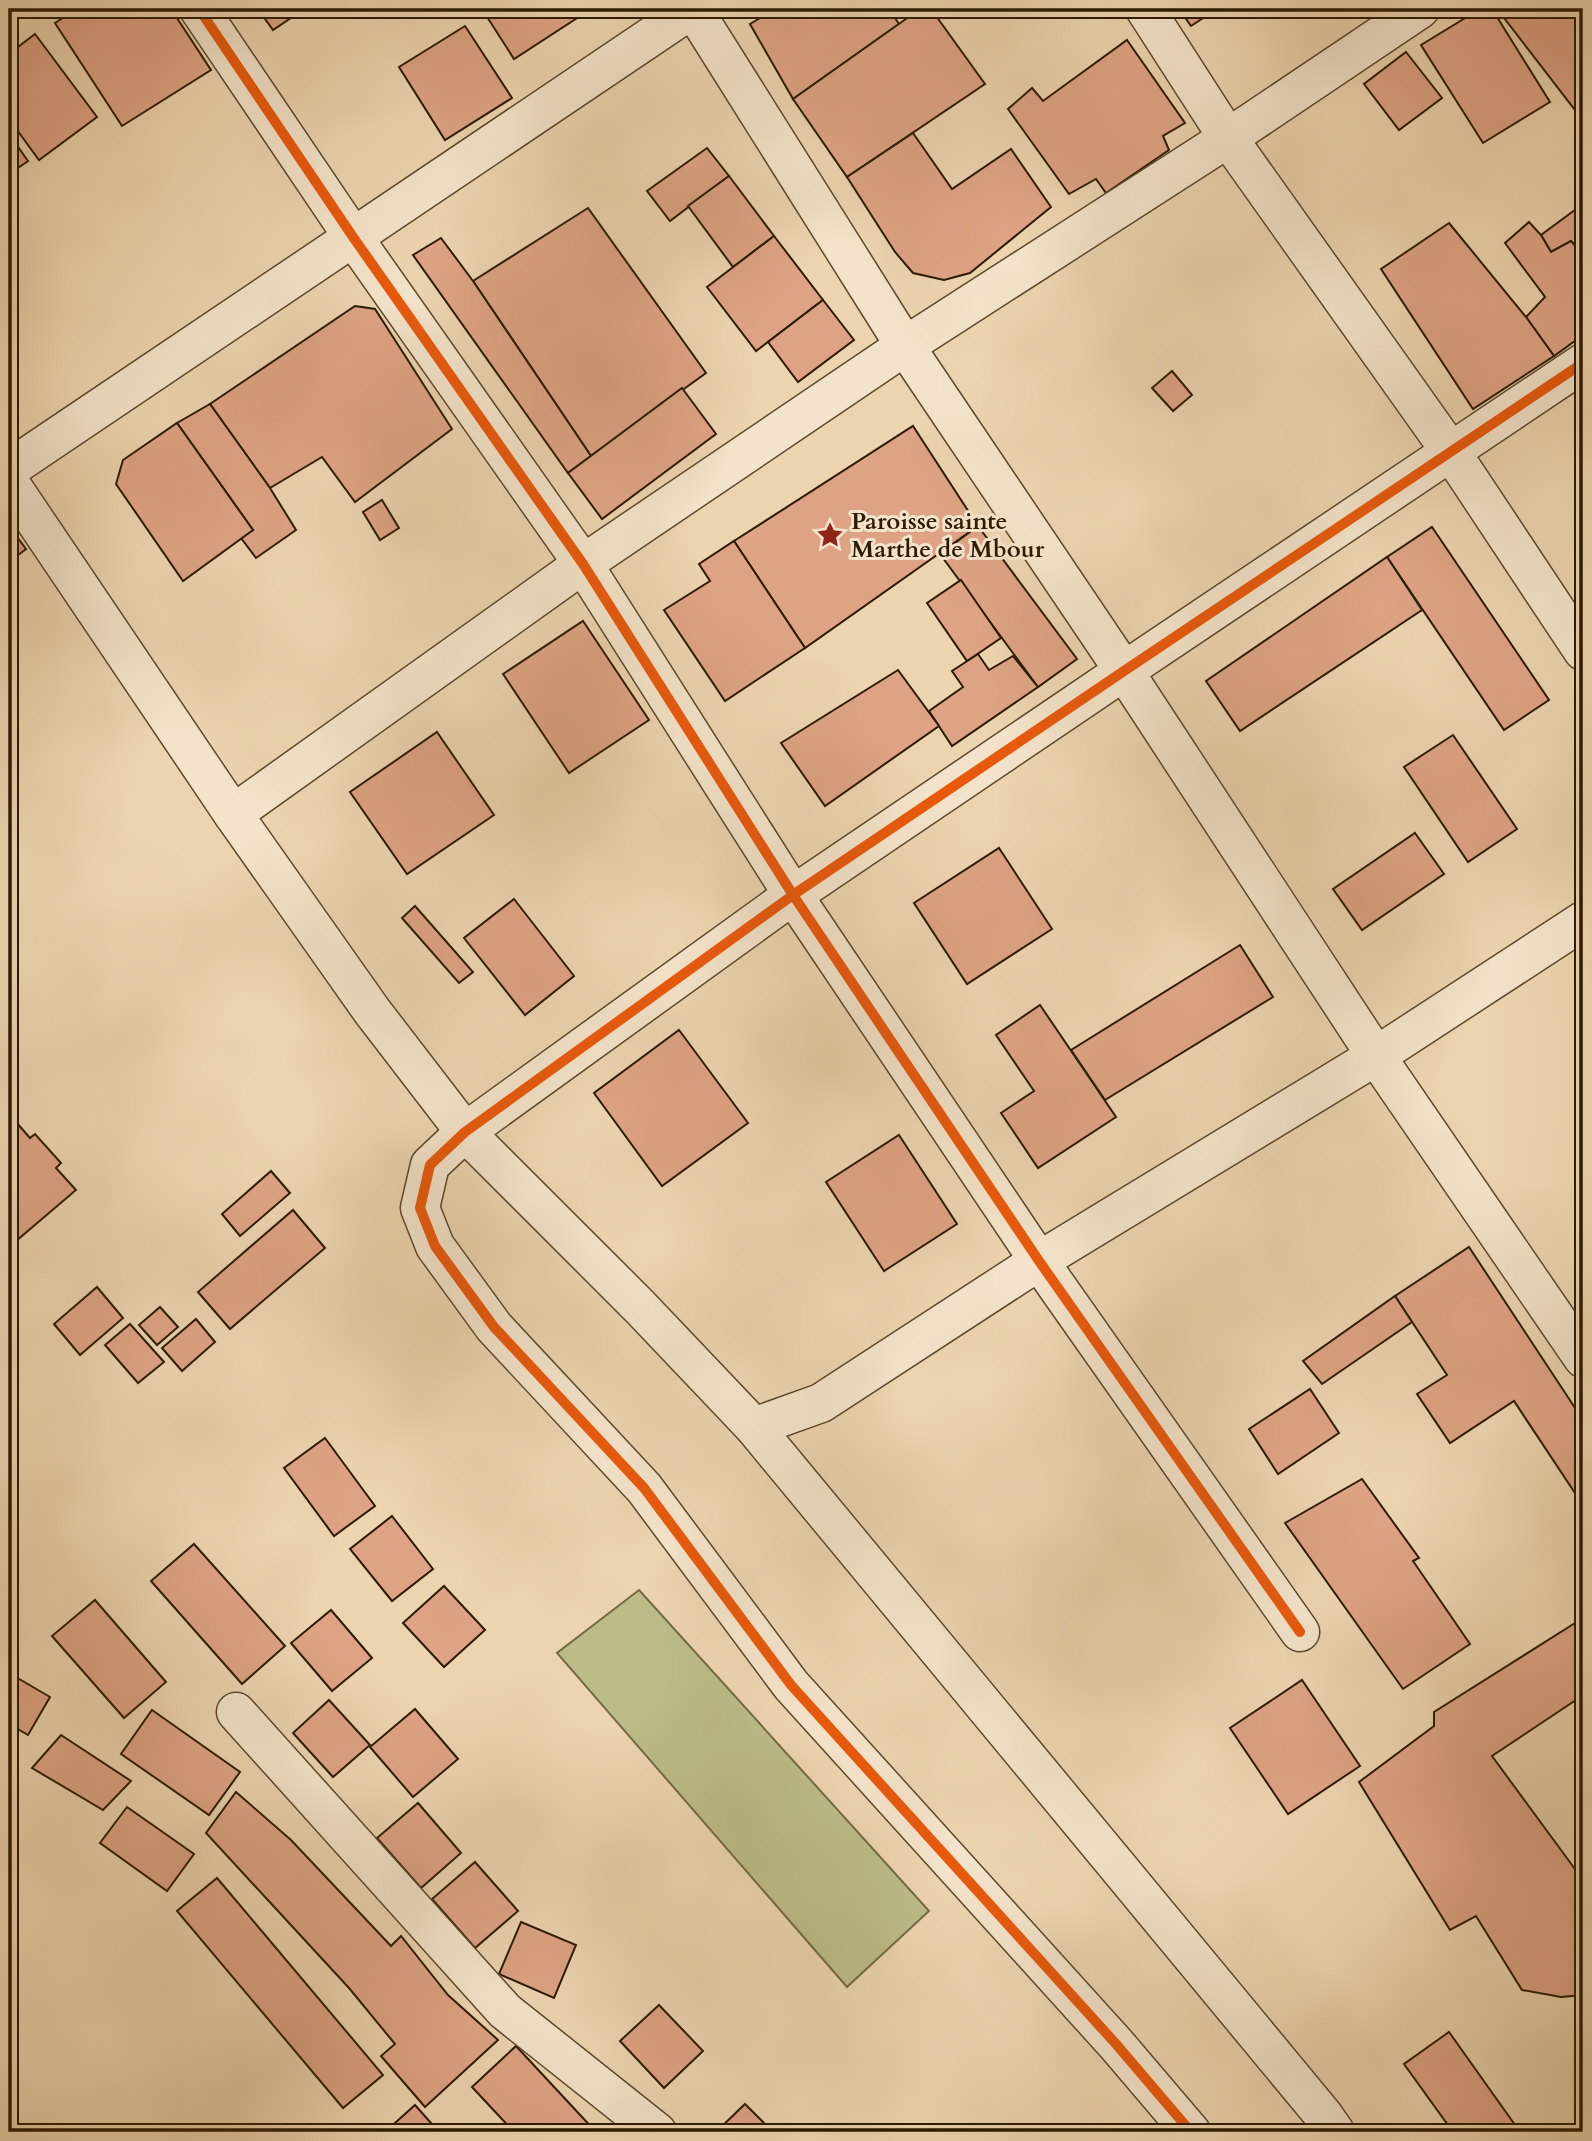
<svg xmlns="http://www.w3.org/2000/svg" width="1592" height="2141" viewBox="0 0 1592 2141" font-family="Cardo,serif">
<style>
.green{fill:#bbbc88;stroke:#746b45;stroke-width:2}
.building{fill:#dda384;stroke:#2c1a02;stroke-width:2}
.lines{fill:none;stroke-linecap:round;stroke-linejoin:round}
.minor-casing{stroke:#5c482d;stroke-width:41}
.minor{stroke:#f3e3ca;stroke-width:38}
.cycleway-casing{stroke:#f3e3ca;stroke-width:15}
.cycleway{stroke:#e8590c;stroke-width:10}
.labels{text-anchor:middle;stroke-width:6;stroke-linejoin:round;paint-order:stroke}
.poi-label{font-size:24px;font-weight:bold;fill:#2c1a02;stroke:#f3e3ca;text-anchor:start}
</style>
<rect width="100%" height="100%" fill="#ecd4ae"/>
<filter id="stains"><feTurbulence type="fractalNoise" baseFrequency=".00286" numOctaves="4"/><feColorMatrix values="0 0 0 0 .2 0 0 0 0 .09 0 0 0 0 .02 0 0 0 .5 -.17"/></filter>
<radialGradient id="worn" r=".72"><stop offset=".6" stop-color="#630" stop-opacity="0"/><stop offset="1" stop-color="#630" stop-opacity=".3"/></radialGradient>
<path class="green" d="M639,1590l290,321 -82,76 -290,-334z"/>
<g class="building">
<path d="M77,9h94l40,61 -89,56 -67,-103z"/>
<path d="M258,9h46l-31,21z"/>
<path d="M482,9h109l-77,50z"/>
<path d="M775,9h114l10,15 -106,75 -43,-75z"/>
<path d="M920,9h11l54,75 -138,93 -54,-78z"/>
<path d="M1179,9h38l-26,17z"/>
<path d="M1480,9h12l58,93 -67,41 -62,-98z"/>
<path d="M1509,9h74v95l-8,6 -74,-96z"/>
<path d="M465,26l47,72 -67,42 -46,-73z"/>
<path d="M35,34l62,83 -58,43 -30,-41v-65z"/>
<path d="M1127,40l58,83 -22,13 6,14 -63,43 -10,-14 -27,15 -61,-85 24,-21 11,13z"/>
<path d="M1406,52l36,46 -43,32 -35,-46z"/>
<path d="M913,133l39,56 59,-40 40,58 -81,66 -26,7 -31,-7 -18,-21 -48,-75z"/>
<path d="M9,134l19,27 -19,13z"/>
<path d="M707,148l22,28 -59,45 -23,-30z"/>
<path d="M729,176l45,60 -41,31 -45,-61z"/>
<path d="M1583,204v51l-12,-14 -20,11 -10,-17z"/>
<path d="M588,208l118,165 -115,83 -118,-175z"/>
<path d="M1529,222l12,13 10,17 20,-11 12,14v80l-29,21 -28,-39 19,-20 -40,-54z"/>
<path d="M1449,223l77,94 28,39 -81,53 -92,-140z"/>
<path d="M774,236l49,64 -67,51 -49,-64z"/>
<path d="M441,238l32,43 118,175 -23,17 -155,-218z"/>
<path d="M823,300l31,40 -56,42 -30,-40z"/>
<path d="M355,306l20,3 77,120 -97,73 -33,-45 -52,31 -60,-84z"/>
<path d="M1172,371l20,24 -19,16 -21,-23z"/>
<path d="M682,388l34,46 -114,85 -34,-46z"/>
<path d="M210,404l60,84 26,42 -40,28 -15,-20 12,-8 -76,-107z"/>
<path d="M177,423l76,107 -70,51 -67,-97 7,-24z"/>
<path d="M913,426l65,100 -173,122 -71,-107z"/>
<path d="M382,500l17,28 -19,12 -17,-28z"/>
<path d="M9,526l17,23 -17,13z"/>
<path d="M978,526l99,133 -39,28 -98,-133z"/>
<path d="M1432,527l117,173 -45,30 -117,-173z"/>
<path d="M734,541l71,107 -80,53 -61,-91 46,-29 -11,-17z"/>
<path d="M1387,557l35,53 -182,121 -34,-50z"/>
<path d="M961,580l40,58 -34,23 -40,-58z"/>
<path d="M583,621l66,99 -80,53 -66,-99z"/>
<path d="M978,654l11,16 24,-14 25,31 -86,59 -23,-35 34,-24 -11,-16z"/>
<path d="M898,670l41,56 -114,80 -44,-63z"/>
<path d="M437,732l57,83 -87,59 -57,-82z"/>
<path d="M1453,735l64,94 -49,33 -64,-95z"/>
<path d="M1415,833l29,41 -82,56 -29,-41z"/>
<path d="M999,848l53,81 -85,55 -53,-81z"/>
<path d="M514,899l60,77 -49,39 -61,-77z"/>
<path d="M415,906l58,66 -14,11 -57,-65z"/>
<path d="M1240,945l33,52 -168,103 -34,-50z"/>
<path d="M1040,1005l76,112 -78,51 -37,-55 33,-22 -38,-56z"/>
<path d="M679,1030l69,93 -86,63 -68,-93z"/>
<path d="M9,1114l21,24 5,-4 26,29 -5,5 20,22 -67,57z"/>
<path d="M899,1135l58,89 -73,47 -58,-89z"/>
<path d="M271,1171l19,22 -50,43 -18,-22z"/>
<path d="M293,1210l32,38 -95,81 -32,-37z"/>
<path d="M1469,1247l114,173v72l-6,4 -63,-95 -64,42 -33,-49 30,-19 -52,-79z"/>
<path d="M97,1287l26,31 -43,37 -26,-31z"/>
<path d="M1395,1296l17,26 -90,62 -19,-23z"/>
<path d="M160,1307l18,20 -21,18 -18,-20z"/>
<path d="M196,1319l19,23 -33,29 -20,-23z"/>
<path d="M130,1324l34,38 -26,21 -33,-38z"/>
<path d="M1310,1389l29,44 -61,41 -29,-45z"/>
<path d="M325,1438l50,68 -41,30 -50,-68z"/>
<path d="M1362,1479l57,79 -6,3 57,83 -67,45 -118,-166z"/>
<path d="M392,1516l41,53 -41,32 -42,-52z"/>
<path d="M194,1544l91,102 -43,38 -91,-103z"/>
<path d="M444,1586l41,44 -41,37 -41,-44z"/>
<path d="M95,1600l71,82 -42,36 -72,-82z"/>
<path d="M331,1610l41,48 -40,33 -41,-48z"/>
<path d="M1583,1618v80l-1,-2 -90,60 91,124v115l-22,2 -39,-7 -46,-74 -26,14 -91,-148 75,-56v-14z"/>
<path d="M9,1673l41,24 -22,38 -19,-11z"/>
<path d="M1302,1680l58,86 -72,48 -58,-86z"/>
<path d="M329,1700l41,45 -37,32 -40,-44z"/>
<path d="M415,1709l43,50 -45,38 -43,-50z"/>
<path d="M152,1710l88,62 -31,43 -88,-61z"/>
<path d="M61,1735l70,46 -28,29 -71,-42z"/>
<path d="M236,1792l55,48 100,106 10,-10 47,59 50,45 -73,67 -44,-51 14,-12 -46,-56 -143,-155z"/>
<path d="M418,1803l43,50 -40,35 -44,-50z"/>
<path d="M127,1807l67,47 -27,37 -67,-48z"/>
<path d="M475,1862l43,49 -43,37 -43,-49z"/>
<path d="M217,1878l166,197 -40,33 -166,-197z"/>
<path d="M521,1922l55,23 -22,53 -55,-24z"/>
<path d="M659,2005l44,46 -39,37 -44,-47z"/>
<path d="M1449,2032l71,100h-67l-49,-68z"/>
<path d="M516,2046l80,86h-82l-42,-45z"/>
<path d="M745,2104l28,28h-57z"/>
<path d="M415,2105l24,27h-54z"/>
</g>
<g class="lines">
<defs>
<g id="minor">
<path d="M199,9l154,228 230,327 210,331 246,366 261,371"/>
<path d="M693,9l212,337 219,325 252,385 207,302"/>
<path d="M1145,9l83,129 223,314 132,199"/>
<path d="M9,469l683,-460"/>
<path d="M9,482l224,332 139,197 93,121 175,175 114,120 570,689 11,16"/>
<path d="M233,814l350,-250 322,-218 323,-208 192,-129"/>
<path d="M754,1427l67,-24 218,-142 337,-205 207,-135"/>
<path d="M236,1712l269,299 152,121"/>
<path d="M1191,2132l-75,-88 -325,-359 -147,-197 -150,-161 -59,-81 -15,-38 10,-43 35,-33 328,-237 331,-224 459,-308"/>
</g>
</defs>
<use href="#minor" class="minor-casing"/>
<use href="#minor" class="minor"/>
<defs>
<g id="cycleway">
<path d="M199,9l154,228 230,327 210,331 246,366 261,371"/>
<path d="M1191,2132l-75,-88 -325,-359 -147,-197 -150,-161 -59,-81 -15,-38 10,-43 35,-33 328,-237 331,-224 459,-308"/>
</g>
</defs>
<use href="#cycleway" class="cycleway-casing"/>
<use href="#cycleway" class="cycleway"/>
</g>
<defs>
<symbol id="sight-bare" viewBox="-9 -9 18 18"><path d="M0-6L1.8-2.2L6-1.7L2.9 1.2L3.7 5.4L0 3.3L-3.7 5.4L-2.9 1.2L-6-1.7L-1.8-2.2Z" fill="#8f2418" stroke="#f3e3ca" stroke-width="2.5" paint-order="stroke"/></symbol>
</defs>
<g fill-rule="evenodd">
<use href="#sight-bare" x="811" y="516" width="38" height="38"/>
</g>
<g class="labels">
<g class="poi-label">
<text x="851" y="529">Paroisse sainte<tspan x="851" dy="28">Marthe de Mbour</tspan></text>
</g>
</g>
<rect width="1592" height="2141" fill="none" stroke="#ecd4ae" stroke-width="35"/>
<rect x="10" y="10" width="1571" height="2120" fill="none" stroke="#2c1a02" stroke-width="3.5"/>
<rect x="18" y="18" width="1557" height="2106" fill="none" stroke="#2c1a02" stroke-width="2"/>
<rect width="100%" height="100%" filter="url(#stains)"/>
<rect width="100%" height="100%" fill="url(#worn)"/>
</svg>
